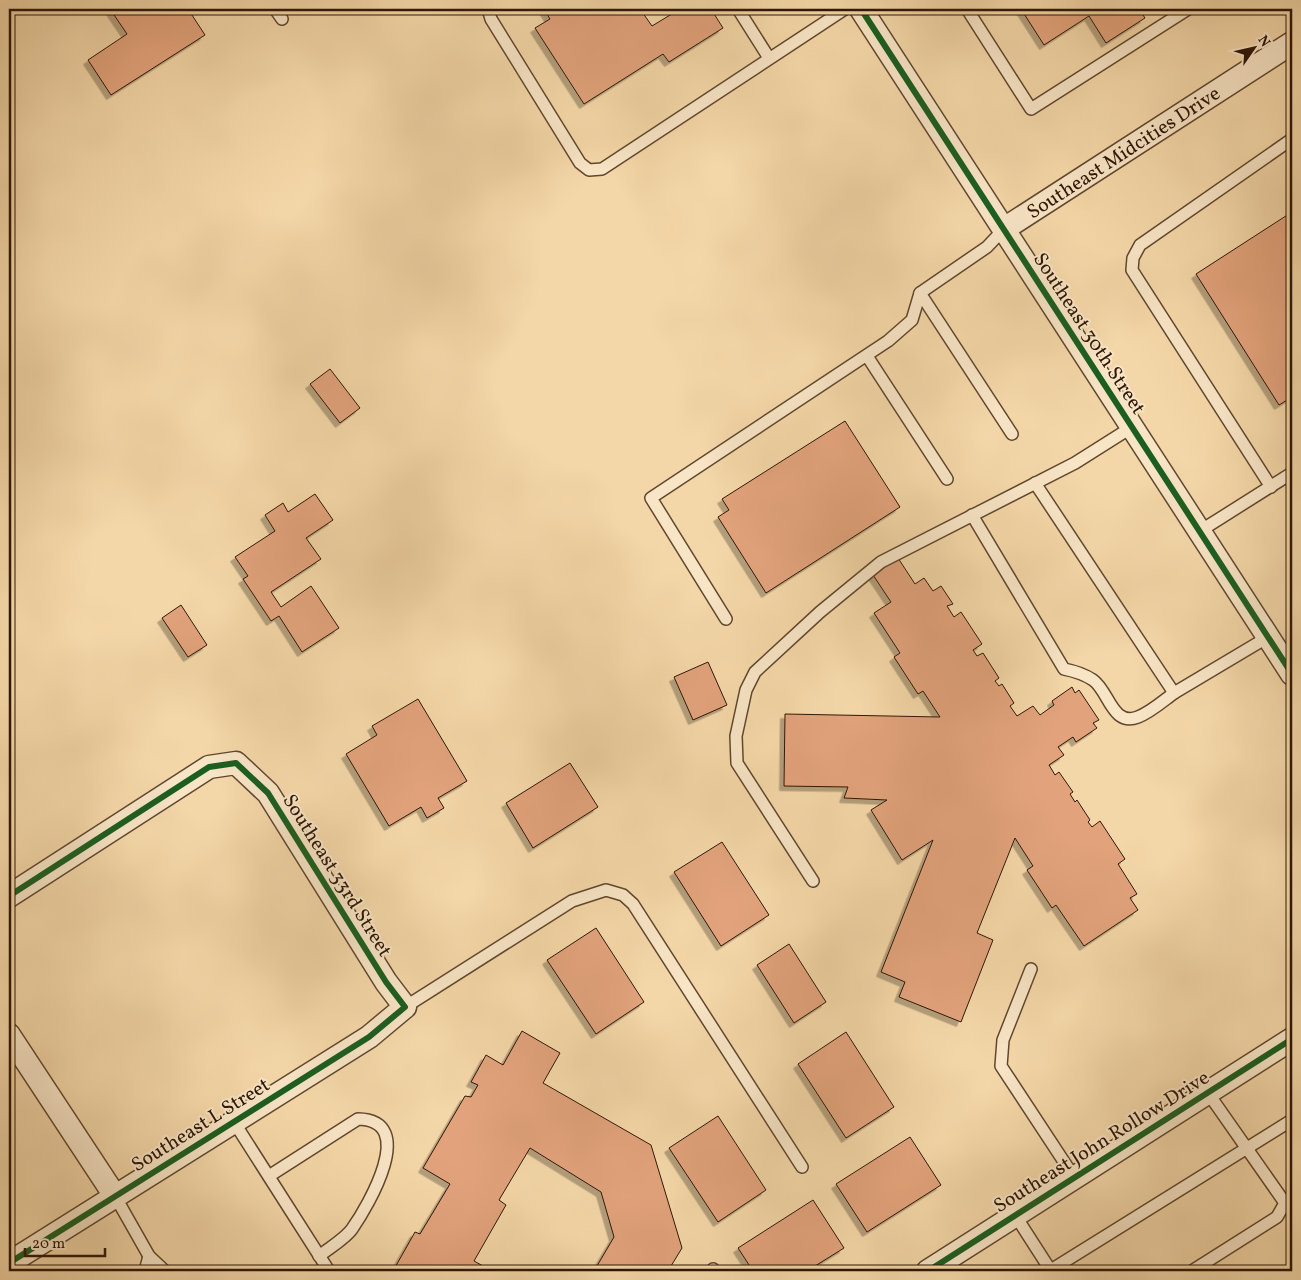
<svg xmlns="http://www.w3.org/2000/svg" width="1301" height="1280" viewBox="0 0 1301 1280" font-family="Vollkorn,serif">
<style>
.building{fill:#e2a37c;stroke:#2e1706;filter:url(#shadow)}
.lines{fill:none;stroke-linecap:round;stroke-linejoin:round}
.lane-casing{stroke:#60472e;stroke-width:14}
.street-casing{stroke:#60472e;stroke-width:25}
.lane{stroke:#f8e5c6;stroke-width:11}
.street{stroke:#f8e5c6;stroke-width:22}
.cycleway-casing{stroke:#f8e5c6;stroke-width:9}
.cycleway{stroke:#1b5e20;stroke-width:6}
.labels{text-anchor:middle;stroke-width:4;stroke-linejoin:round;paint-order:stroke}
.street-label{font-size:20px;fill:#2e1706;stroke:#f8e5c6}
</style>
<defs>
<filter id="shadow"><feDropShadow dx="-4.5" dy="4.5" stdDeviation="0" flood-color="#0004"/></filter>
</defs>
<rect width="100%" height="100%" fill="#f4d7a8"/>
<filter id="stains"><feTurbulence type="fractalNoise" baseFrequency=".004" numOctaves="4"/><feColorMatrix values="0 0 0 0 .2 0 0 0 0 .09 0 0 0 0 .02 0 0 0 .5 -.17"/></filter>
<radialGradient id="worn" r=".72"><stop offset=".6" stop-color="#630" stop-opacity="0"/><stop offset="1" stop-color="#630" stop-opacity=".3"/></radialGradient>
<g class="building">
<path d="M110,9h78l17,26 -94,60 -23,-35 39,-26z"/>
<path d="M544,9h96l12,17 28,-17h31l12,19 -54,34 -6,-8 -79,50 -49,-76 15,-9z"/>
<path d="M1021,9h118l6,9 -39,25 -17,-27 -45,29z"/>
<path d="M1292,212v185l-13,8 -83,-131z"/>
<path d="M330,369l30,39 -20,15 -30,-39z"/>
<path d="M845,421l55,86 -134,86 -48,-76 11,-7 -7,-11z"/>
<path d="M315,494l18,26 -27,18 15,21 -50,33 10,15 30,-21 28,42 -37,24 -23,-36 -8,5 -28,-42 5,-3 -13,-19 40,-26 -10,-16 18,-12 5,9z"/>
<path d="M898,558l17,26 9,-6 9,13 8,-5 12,18 -6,2 7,11 7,-5 21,32 -9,6 4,6 6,-3 16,25 -4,3 4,5 3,-2 12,19 -4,3 7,10 16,-10 7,9 14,-10 -2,-4 20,-14 3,6 4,-3 20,30 -6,3 4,5 -21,14 -3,-5 -15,10 6,8 -15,10 6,10 4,-3 14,20 -3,2 5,8 2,-2 13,20 -2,2 4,5 8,-6 25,38 -7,5 19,30 -7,4 8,12 -54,36 -28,-41 -4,3 -25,-38 6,-4 -18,-28 -38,95 16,7 -32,82 -62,-25 6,-15 -24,-10 52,-132 -31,20 -31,-50 16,-10 -43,-2 4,-11 -64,-1 1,-72 155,3 -17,-26 -5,3 -24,-37 6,-4 -26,-40 17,-11 -18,-27z"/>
<path d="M181,605l26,40 -19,12 -26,-39z"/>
<path d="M708,662l19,43 -34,15 -19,-43z"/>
<path d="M418,699l49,82 -29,17 6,10 -17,10 -6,-11 -32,19 -43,-72 31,-19 -5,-9z"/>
<path d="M570,763l28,44 -65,41 -27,-45z"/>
<path d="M722,842l47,73 -48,31 -47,-74z"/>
<path d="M596,928l48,74 -48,32 -49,-74z"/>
<path d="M789,944l37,58 -32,21 -37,-58z"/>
<path d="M522,1031l38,22 -17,30 108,62 31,103 -14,23h-74l20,-34 -13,-45 -71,-44 -31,52 7,5 -32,56 18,10h-99l22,-39 5,2 30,-50 -27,-16 42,-72 6,1 7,-12 -7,-3 15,-27 17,10z"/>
<path d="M846,1032l48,75 -48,31 -48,-74z"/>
<path d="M718,1116l48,74 -48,32 -49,-74z"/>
<path d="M910,1137l31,48 -74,47 -31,-48z"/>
<path d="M813,1200l31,48 -37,23h-54l-15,-23z"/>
</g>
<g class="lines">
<defs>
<g id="lane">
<path d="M275,9l7,10"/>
<path d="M488,9l3,10 89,144 9,7 13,-1 243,-160"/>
<path d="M738,9l31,49"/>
<path d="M967,9l64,100 157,-100"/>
<path d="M920,293l92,141"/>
<path d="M867,356l80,123"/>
<path d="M1035,483l139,210 94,-56"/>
<path d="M1271,487l-139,-217 1,-12 7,-13 152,-106"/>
<path d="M972,515l92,154c10,2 20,5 29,11 16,11 19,47 45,37 13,-5 25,-16 36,-24"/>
<path d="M1200,531l92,-58"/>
<path d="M726,619l-75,-121 237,-157 24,-21 8,-27 67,-46 17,-18"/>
<path d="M813,881l-76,-118 -1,-27 10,-46 9,-18 65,-60 61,-50 194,-99 57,-36"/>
<path d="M1031,969l-28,71 -2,26 73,111"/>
<path d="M405,1007l167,-106 34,-11 17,5 10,9 169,263"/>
<path d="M234,1122l95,149"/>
<path d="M269,1176l89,-57c61,1 10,87 -6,110 -7,10 -23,19 -33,27"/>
<path d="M115,1196l34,60 16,15"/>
<path d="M1015,1215l36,56"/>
<path d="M713,1269l1,2"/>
<path d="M1051,1270l241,-150"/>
<path d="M145,1271l4,-15"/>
<path d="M1192,1271l85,-54 8,-14 -77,-110"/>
</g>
<g id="street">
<path d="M861,9l431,665"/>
<path d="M1004,229l288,-186"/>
<path d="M9,896l200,-129 27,-4 32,30 118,189 19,25 -36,30 -360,226"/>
<path d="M9,1035l106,161"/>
<path d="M928,1271l364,-232"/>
</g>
</defs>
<use href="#lane" class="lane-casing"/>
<use href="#street" class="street-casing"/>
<use href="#lane" class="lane"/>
<use href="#street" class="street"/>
<defs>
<g id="cycleway">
<path d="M861,9l431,665"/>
<path d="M9,896l200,-129 27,-4 32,30 118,189 19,25 -36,30 -360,226"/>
<path d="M928,1271l364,-232"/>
</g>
</defs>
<use href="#cycleway" class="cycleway-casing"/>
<use href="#cycleway" class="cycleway"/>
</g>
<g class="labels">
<g class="street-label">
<text transform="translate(1123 152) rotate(-33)" y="7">Southeast Midcities Drive</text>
<text transform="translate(1090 333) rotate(57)" y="7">Southeast 30th Street</text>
<text transform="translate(338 875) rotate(58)" y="7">Southeast 33rd Street</text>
<text transform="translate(200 1124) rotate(-32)" y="7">Southeast L Street</text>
<text transform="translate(1101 1141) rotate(-32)" y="7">Southeast John Rollow Drive</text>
</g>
</g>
<rect width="1301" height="1280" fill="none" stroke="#f4d7a8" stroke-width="30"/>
<rect x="10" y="10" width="1281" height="1260" fill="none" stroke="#2e1706" stroke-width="2.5"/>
<rect x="15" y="15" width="1271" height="1250" fill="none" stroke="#2e1706"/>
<g transform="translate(1254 48) rotate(56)" stroke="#f8e5c6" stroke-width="4" paint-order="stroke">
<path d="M0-4L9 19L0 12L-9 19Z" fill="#2e1706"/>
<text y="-8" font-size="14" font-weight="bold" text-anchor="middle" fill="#2e1706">N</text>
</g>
<path d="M25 1248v8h80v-8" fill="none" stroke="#2e1706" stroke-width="2.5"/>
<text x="32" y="1248" font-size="15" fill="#2e1706" stroke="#f8e5c6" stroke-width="4" paint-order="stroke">20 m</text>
<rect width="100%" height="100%" filter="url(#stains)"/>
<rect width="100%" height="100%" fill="url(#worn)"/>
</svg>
